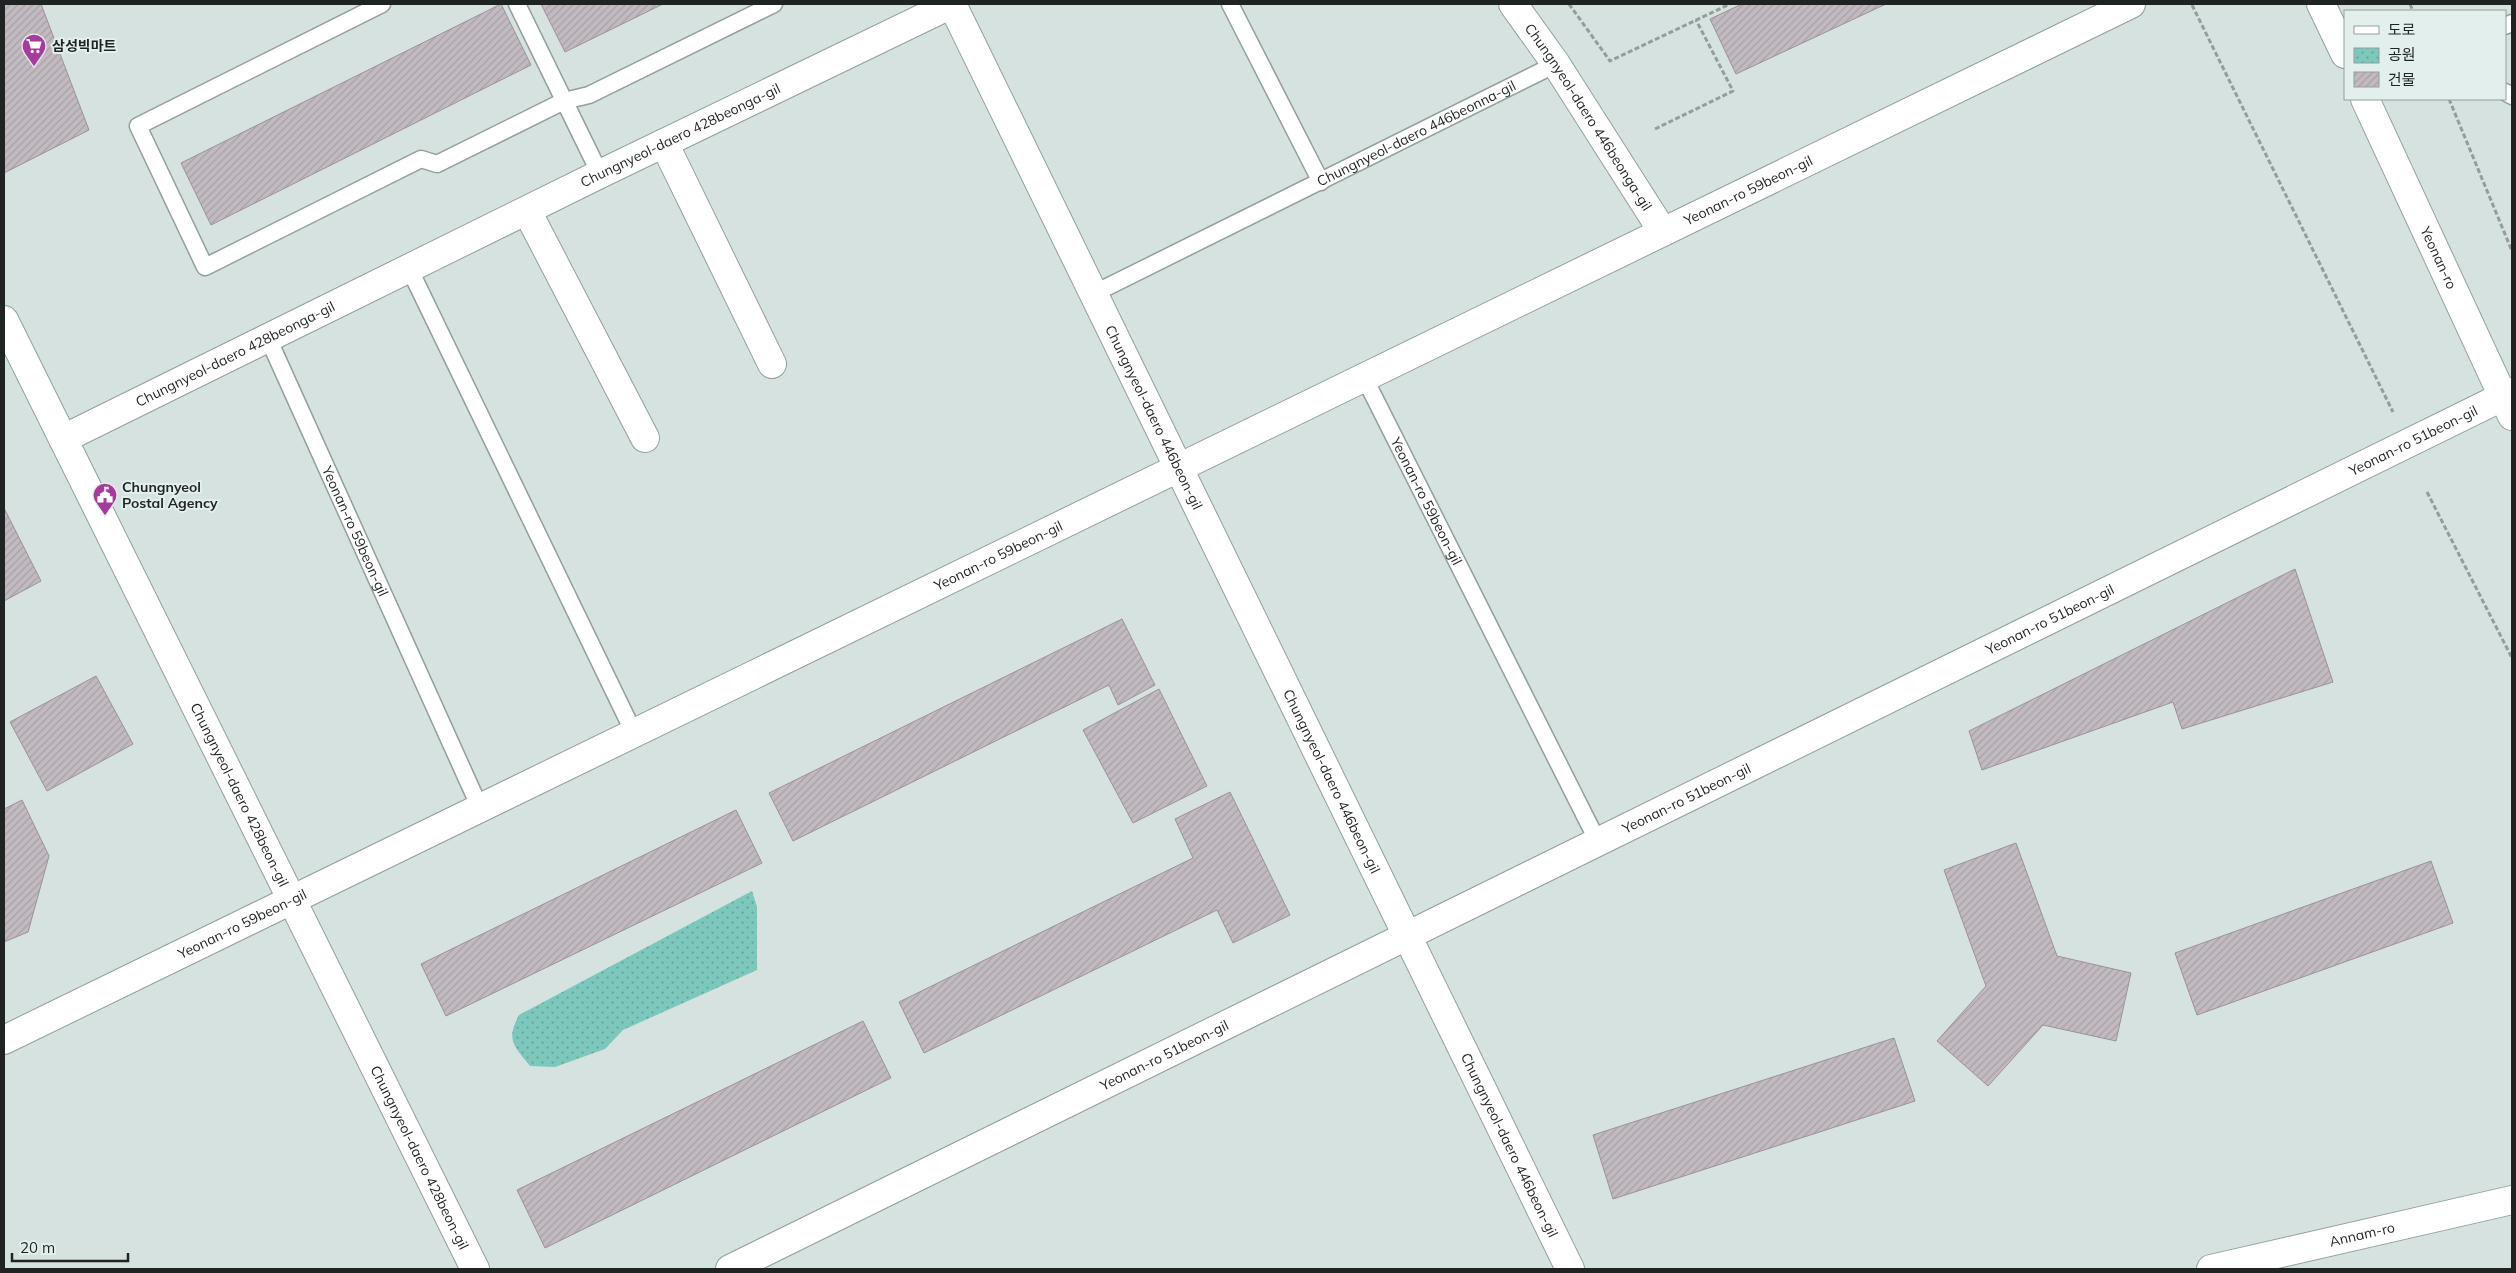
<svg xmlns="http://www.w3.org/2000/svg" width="2516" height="1273" viewBox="0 0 2516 1273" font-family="Mulish,'Noto Sans KR',sans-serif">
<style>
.park{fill:url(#park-dots)}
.building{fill:url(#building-hatch);stroke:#9a9298}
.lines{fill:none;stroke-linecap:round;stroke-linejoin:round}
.lane-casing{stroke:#949f9d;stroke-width:19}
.street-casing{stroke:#949f9d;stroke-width:30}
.secondary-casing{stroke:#949f9d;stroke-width:30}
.path{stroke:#949d9b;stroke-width:3;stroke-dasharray:5 2.5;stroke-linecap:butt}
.lane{stroke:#fff;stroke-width:16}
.street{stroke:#fff;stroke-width:28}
.secondary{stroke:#fff;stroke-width:28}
.labels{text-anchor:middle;stroke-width:4;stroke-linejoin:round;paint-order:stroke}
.poi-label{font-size:14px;font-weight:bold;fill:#1f2423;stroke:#e3efed;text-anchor:start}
.street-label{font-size:14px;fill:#1f2423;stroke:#e3efed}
</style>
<defs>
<pattern id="park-dots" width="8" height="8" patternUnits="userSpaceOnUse" patternTransform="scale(1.25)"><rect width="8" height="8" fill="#7dc8bc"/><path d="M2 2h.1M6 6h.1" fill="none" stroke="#66a298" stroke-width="1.8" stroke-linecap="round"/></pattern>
<pattern id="building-hatch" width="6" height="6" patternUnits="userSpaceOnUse" patternTransform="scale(1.25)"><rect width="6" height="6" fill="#c3bac1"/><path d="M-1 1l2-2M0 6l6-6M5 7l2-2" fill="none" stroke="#a7a0a6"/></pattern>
</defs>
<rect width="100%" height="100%" fill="#d6e2df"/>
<path class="park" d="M752,891l5,16v63l-134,60 -18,19 -50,18 -25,-1c-17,-21 -24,-26 -11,-51z"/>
<g class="building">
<path d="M4,4h37l48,126 -85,43z"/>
<path d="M501,4l30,61 -320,160 -30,-62z"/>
<path d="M541,4h122l-98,48z"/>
<path d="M1742,4h144l-150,70 -26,-55z"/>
<path d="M4,508l37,73 -37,20z"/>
<path d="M2295,569l38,113 -151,47 -9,-27 -191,68 -13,-39z"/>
<path d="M1122,619l33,66 -37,20 -9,-20 -316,156 -24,-48z"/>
<path d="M96,676l37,68 -86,47 -37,-69z"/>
<path d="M1159,689l48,97 -74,37 -50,-93z"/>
<path d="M1230,792l60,123 -57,28 -16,-33 -293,143 -25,-51 294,-144 -18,-39z"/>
<path d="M22,800l27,56 -21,76 -24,10v-133z"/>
<path d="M736,810l26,53 -316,153 -25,-52z"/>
<path d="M2016,843l41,113 74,17 -15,68 -73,-16 -55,61 -51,-45 49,-55 -42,-116z"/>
<path d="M2431,861l22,62 -256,92 -22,-62z"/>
<path d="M863,1021l28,57 -346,170 -28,-58z"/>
<path d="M1894,1038l21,63 -302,98 -20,-64z"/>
</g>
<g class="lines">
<defs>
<g id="lane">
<path d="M382,4l-244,122 67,141 216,-108 16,5 127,-63 25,-6 185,-91"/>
<path d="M517,4l83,170"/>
<path d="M1230,4l91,178"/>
<path d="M2505,26l7,-3"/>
<path d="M2505,92l7,4"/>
<path d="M409,268l225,465"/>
<path id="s1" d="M1093,294l463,-230"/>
<path id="s2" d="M268,338l212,470"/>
<path id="s3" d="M1364,377l234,465"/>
</g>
<g id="street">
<path id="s4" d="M952,4l618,1265"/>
<path id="s5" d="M1513,4l43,60 107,168"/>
<path d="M664,143l108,221"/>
<path d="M527,211l118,227"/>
<path id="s6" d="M63,439l537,-265 352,-170"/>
<path id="s7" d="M4,1040l2127,-1036"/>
<path id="s8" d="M730,1269l1782,-877"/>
</g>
<g id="secondary">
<path d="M2321,4l24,50"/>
<path id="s9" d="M2365,99l147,317"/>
<path id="s10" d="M4,320l471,949"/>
<path id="s11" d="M2211,1269l301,-69"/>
</g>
</defs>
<use href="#lane" class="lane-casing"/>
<use href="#street" class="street-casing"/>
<use href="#secondary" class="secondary-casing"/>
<g class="path">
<path d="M1569,4l41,57 120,-57"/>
<path d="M2410,4l3,7"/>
<path d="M2192,5l201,407"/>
<path d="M2449,99l63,152"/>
<path d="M1655,129l78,-38 -37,-71"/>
<path d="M2427,492l85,166"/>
</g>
<use href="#lane" class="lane"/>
<use href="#street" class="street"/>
<use href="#secondary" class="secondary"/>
</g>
<defs>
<symbol id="supermarket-pin" viewBox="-11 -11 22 30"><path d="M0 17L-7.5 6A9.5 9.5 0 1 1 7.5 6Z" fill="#a53b9c" stroke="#e3efed"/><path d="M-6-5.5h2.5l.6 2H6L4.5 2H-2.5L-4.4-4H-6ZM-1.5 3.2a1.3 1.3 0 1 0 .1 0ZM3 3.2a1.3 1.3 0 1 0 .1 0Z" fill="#fff"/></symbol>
<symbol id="civic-pin" viewBox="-11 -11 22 30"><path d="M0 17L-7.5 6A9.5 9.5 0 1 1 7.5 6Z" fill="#a53b9c" stroke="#e3efed"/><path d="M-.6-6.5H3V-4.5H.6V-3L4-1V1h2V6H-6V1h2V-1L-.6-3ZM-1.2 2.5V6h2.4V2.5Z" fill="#fff"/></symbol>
</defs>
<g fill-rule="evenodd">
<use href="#supermarket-pin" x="20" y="32" width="28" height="38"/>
<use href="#civic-pin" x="91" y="481" width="28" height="38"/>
</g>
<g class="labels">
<g class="poi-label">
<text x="52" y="51">삼성빅마트</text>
<text x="122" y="492">Chungnyeol<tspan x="122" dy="16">Postal Agency</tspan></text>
</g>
<g class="street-label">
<text dy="5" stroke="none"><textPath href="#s5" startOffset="136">Chungnyeol-daero 446beonga-gil</textPath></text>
<text dy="5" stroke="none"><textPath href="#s1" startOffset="361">Chungnyeol-daero 446beonna-gil</textPath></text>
<text dy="5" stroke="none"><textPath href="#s6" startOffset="688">Chungnyeol-daero 428beonga-gil</textPath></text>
<text dy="5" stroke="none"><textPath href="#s7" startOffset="1940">Yeonan-ro 59beon-gil</textPath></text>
<text dy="5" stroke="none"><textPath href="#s9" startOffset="175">Yeonan-ro</textPath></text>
<text dy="5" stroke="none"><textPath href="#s6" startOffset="192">Chungnyeol-daero 428beonga-gil</textPath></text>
<text dy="5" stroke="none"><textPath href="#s4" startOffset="460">Chungnyeol-daero 446beon-gil</textPath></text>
<text dy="5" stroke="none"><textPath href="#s8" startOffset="1876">Yeonan-ro 51beon-gil</textPath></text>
<text dy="5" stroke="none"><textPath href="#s3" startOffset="139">Yeonan-ro 59beon-gil</textPath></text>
<text dy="5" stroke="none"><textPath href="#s2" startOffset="212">Yeonan-ro 59beon-gil</textPath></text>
<text dy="5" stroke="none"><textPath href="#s7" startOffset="1106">Yeonan-ro 59beon-gil</textPath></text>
<text dy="5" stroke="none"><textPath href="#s8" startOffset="1471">Yeonan-ro 51beon-gil</textPath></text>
<text dy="5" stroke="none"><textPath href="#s4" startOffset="865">Chungnyeol-daero 446beon-gil</textPath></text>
<text dy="5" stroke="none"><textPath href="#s10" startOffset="530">Chungnyeol-daero 428beon-gil</textPath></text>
<text dy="5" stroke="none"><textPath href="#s8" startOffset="1066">Yeonan-ro 51beon-gil</textPath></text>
<text dy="5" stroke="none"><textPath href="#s7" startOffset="265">Yeonan-ro 59beon-gil</textPath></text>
<text dy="5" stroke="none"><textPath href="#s8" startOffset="484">Yeonan-ro 51beon-gil</textPath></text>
<text dy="5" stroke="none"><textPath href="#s4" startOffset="1270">Chungnyeol-daero 446beon-gil</textPath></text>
<text dy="5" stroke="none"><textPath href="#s10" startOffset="935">Chungnyeol-daero 428beon-gil</textPath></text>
<text dy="5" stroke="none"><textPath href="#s11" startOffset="155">Annam-ro</textPath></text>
</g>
</g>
<rect width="2516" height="1273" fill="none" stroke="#1f2423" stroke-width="10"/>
<rect x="2344" y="10" width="162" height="90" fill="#e3efed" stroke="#959e9c"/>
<rect x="2354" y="26" width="25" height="8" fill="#ffffff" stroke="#959e9c"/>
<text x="2388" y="35" font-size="15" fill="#1f2423">도로</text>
<rect x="2354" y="48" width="25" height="15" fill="url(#park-dots)" stroke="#959e9c"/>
<text x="2388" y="60" font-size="15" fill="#1f2423">공원</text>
<rect x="2354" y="72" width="25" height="15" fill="url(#building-hatch)" stroke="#959e9c"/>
<text x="2388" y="85" font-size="15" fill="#1f2423">건물</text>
<path d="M12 1253v8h116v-8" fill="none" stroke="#1f2423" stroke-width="2.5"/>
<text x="20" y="1253" font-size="15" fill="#1f2423" stroke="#e3efed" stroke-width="4" paint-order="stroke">20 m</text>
</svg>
